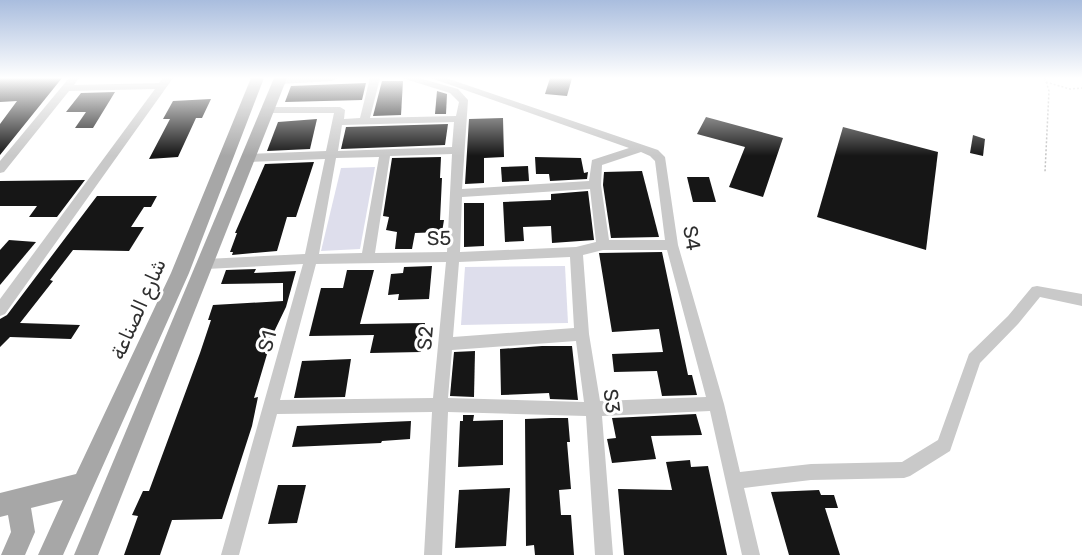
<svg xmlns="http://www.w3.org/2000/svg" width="1082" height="555" viewBox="0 0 1082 555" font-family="Rubik,'Noto Naskh Arabic',sans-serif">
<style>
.green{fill:#dedeec}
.building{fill:#161616}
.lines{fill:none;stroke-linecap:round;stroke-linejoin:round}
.path{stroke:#c3c3c3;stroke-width:1.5;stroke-dasharray:2 2;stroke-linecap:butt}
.minor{fill:#c9c9c9;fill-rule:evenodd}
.major{fill:#a7a7a7;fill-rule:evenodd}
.labels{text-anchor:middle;stroke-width:6;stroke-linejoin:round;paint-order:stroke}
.street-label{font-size:20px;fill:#2f2f2f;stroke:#fff}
</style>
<rect width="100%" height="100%" fill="#fff"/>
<g class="green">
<path d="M375,167l-15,82 -39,2 20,-83z"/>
<path d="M565,266l3,57 -107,2 4,-58z"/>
</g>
<g class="building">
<path d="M0,78h62l-62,77v-31l17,-23 -17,1z"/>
<path d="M550,78h22l-5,18 -22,-2z"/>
<path d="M382,81h21l-2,34 -28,1z"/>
<path d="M366,83l-4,17 -77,2 6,-16z"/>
<path d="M437,91l10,3 -1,20h-11z"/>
<path d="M115,92l-22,36h-18l11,-16h-20l15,-19z"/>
<path d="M211,99l-9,19h-6l-18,39 -29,2 21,-40h-7l10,-18z"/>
<path d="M706,117l77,21 -20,59 -34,-10 16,-40 -48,-13z"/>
<path d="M503,118l1,39 -20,1v25l-19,1 4,-65z"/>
<path d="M317,119l-7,30 -43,2 11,-29z"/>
<path d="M448,124l-3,21 -104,4 5,-22z"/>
<path d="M843,127l95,25 -12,98 -109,-33z"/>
<path d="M973,135l12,4 -2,17 -13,-3z"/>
<path d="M441,157l-1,21h2l-2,42h4l-2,12 -27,1 -3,16h-17l2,-17 -11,-2 3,-13 -6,-1 9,-58z"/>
<path d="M535,157l46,1 3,15 4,-1 -1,7 -37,2 -1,-7h-13z"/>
<path d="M314,162l-18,55h-9l-10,34 -45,4 1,-3h-3l7,-19h-2l30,-69z"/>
<path d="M528,166l1,15 -27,1 -1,-15z"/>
<path d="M642,171l17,66 -48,1 -8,-53 1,-13z"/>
<path d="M687,177h22l7,25h-23z"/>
<path d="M85,180l-28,37h-28l8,-11h-37v-25z"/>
<path d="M588,191l6,49 -42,3 -1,-17 -28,1 1,14 -19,1 -2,-40 48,-2v-6z"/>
<path d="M97,196h60l-6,11h-7l-13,20h13l-15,24 -56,-1 -23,30 3,1 -33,42 60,2 -9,14 -61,-2 -10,10v-28l7,-4z"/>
<path d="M464,203h20v43l-20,1z"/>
<path d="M9,240l27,2 -36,43v-35z"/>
<path d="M662,252l26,123h4l5,20 -35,1 -5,-25 -43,1 -2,-18 51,-2 -4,-23 -47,3 -13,-79z"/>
<path d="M432,266l-3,33 -31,1 1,-6 -11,1 3,-21 12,-1 1,-6z"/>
<path d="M256,269l-2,4 42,-2 -10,36 -13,27 -19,64 4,-1 -6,29 -30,93 -50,1 -12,35h-36l14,-39 -6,-1 11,-24h6l51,-138 11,-33h-3l5,-15 70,-4v-18l-62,1 5,-14z"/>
<path d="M347,270h27l-14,54 65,-1 -4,29 -51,1 4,-18 -65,1 12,-48h22z"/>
<path d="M542,346h30l6,54 -28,-1 -1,-6 -48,2 -1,-46z"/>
<path d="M475,351l-1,46 -24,-1 4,-44z"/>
<path d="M351,359l-6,38 -51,1 8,-37z"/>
<path d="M696,414l6,21 -51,1 5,23 -44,4 -5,-24 9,-1 -4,-20z"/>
<path d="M463,415h11l-1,6 30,-1v45l-45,2 2,-46h3z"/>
<path d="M551,418h17l2,24h-3l4,47 -12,1 2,25h10l3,40h-39l-1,-10 -8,1 -1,-127z"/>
<path d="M411,421l-1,18 -28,2 -1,2 -89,4 5,-21z"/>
<path d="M690,460l1,7 17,-1 19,89h-103l-6,-66 54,1 -6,-28z"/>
<path d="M278,485h28l-9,38 -29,1z"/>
<path d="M510,488l-4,58 -51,2 4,-58z"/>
<path d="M819,490l2,5h13l4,13h-13l15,47h-51l-18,-63z"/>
</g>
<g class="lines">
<g class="path">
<path d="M1045,78l4,13 -4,81"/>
<path d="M1046,82l24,7 12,-1"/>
</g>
<g class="minor">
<path d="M69,78h10l-5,7 85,-2 4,-5h10l-168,236 -5,2v-17l155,-210 -86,2 -65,81 -4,1v-12z"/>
<path d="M337,78l-5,3 -53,3 -5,-3 4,-3z"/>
<path d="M370,78h10l-10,40 86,-2 3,-14 -9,-9 -48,-15h17l39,11 10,11 -6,89 127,-8 3,-21 37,-12 -198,-70h15l212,72 7,7 13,88 46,159 16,68 71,-8 91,-2 36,-22 31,-86 39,-38 24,-29 5,-1 45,8v12l-42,-9 -22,27 -38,39 -30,88 -40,25 -6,2 -93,2 -67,8 16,67h-18l-32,-144 -108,5 11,139h-18l-9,-139 -138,-4 -6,143h-18l8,-143 -155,2 -38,141h-18l82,-291 -97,5 -7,-5 7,-5 99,-5 20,-95 -76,3 -6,-4 6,-4 77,-3 8,-38h-66l-5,-3 5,-3h72l5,3 -1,9 16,-1zM454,122l-2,25 -114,4 4,-26zM641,152l9,4 5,5 10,79h-56l-8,-55 1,-20zM452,154l-5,98 -72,1 15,-97zM379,157l-17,96 -43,1 17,-96zM590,189l6,53 -20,5 -116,5 2,-55zM603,250h64l39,147 -106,4 -11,-67 -6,-79zM570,257l4,71 -121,9 6,-75zM446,262l-13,136 -153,2 36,-136zM576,341l8,61 -136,-4 4,-48z"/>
</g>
<g class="major">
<path d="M251,78h13l-75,195 -126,282h-25l25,-55 -32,8 4,24 -10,23h-24l10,-23 -3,-17 -8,2v-24l76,-19 95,-201z"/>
<path d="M274,78h13l-189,477h-24z"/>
</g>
</g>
<linearGradient id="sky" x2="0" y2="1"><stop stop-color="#a9bdde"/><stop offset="0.5" stop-color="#fff"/><stop offset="1" stop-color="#fff" stop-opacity="0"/></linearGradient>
<rect width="1082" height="156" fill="url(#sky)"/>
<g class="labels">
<g class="street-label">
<text transform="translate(439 238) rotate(-1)" y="7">S5</text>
<text transform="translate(692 238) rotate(80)" y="7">S4</text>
<text transform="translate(138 309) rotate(-66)" y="7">شارع الصناعة</text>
<text transform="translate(425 338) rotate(-85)" y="7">S2</text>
<text transform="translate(267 341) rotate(-75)" y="7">S1</text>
<text transform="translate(612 401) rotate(83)" y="7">S3</text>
</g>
</g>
</svg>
